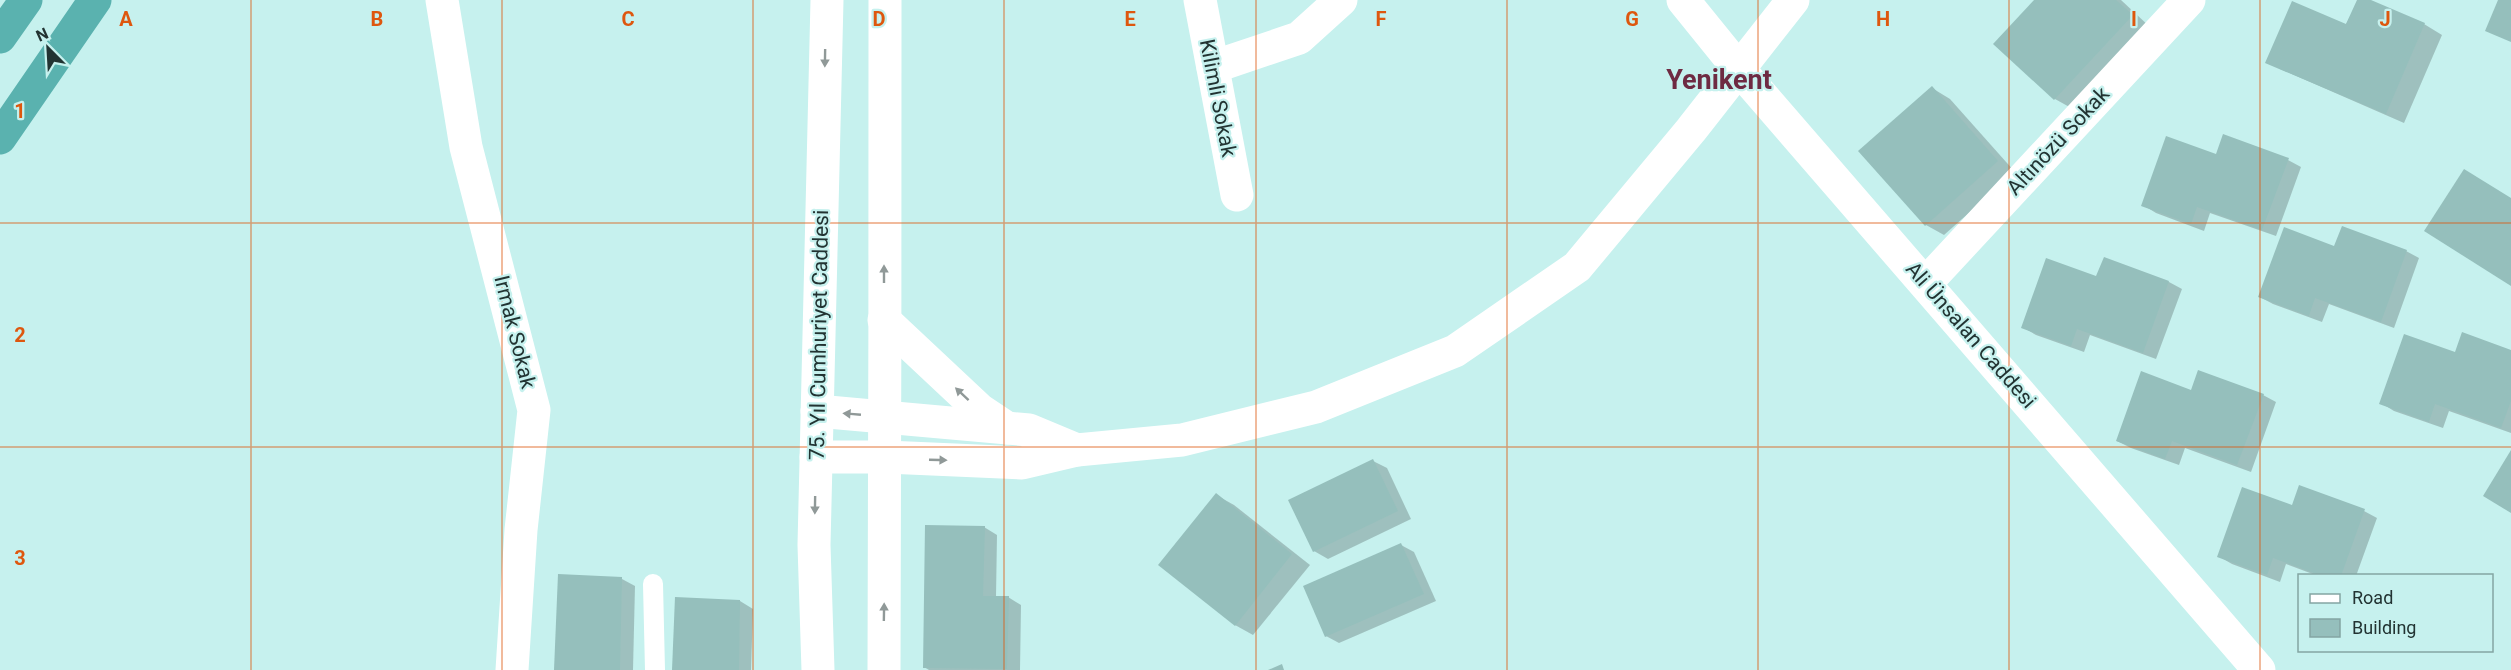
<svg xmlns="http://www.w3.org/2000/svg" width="2511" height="670" viewBox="0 0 2511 670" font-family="Roboto,sans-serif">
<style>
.shadow{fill:#0003}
.building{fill:#95bfbc}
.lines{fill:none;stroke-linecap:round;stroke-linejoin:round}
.service{stroke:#fff;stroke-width:20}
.minor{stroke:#fff;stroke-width:33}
.tertiary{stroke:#fff;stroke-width:33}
.trunk{stroke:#5ab2af;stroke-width:33}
.oneway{fill:#909998}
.grid{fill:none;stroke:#de570e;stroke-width:1.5;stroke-opacity:0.55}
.labels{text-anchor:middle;stroke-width:4.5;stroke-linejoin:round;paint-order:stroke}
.street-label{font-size:21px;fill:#223332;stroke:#c6f1ee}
.district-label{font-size:27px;font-weight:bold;fill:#6e2a42;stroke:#c6f1ee}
.grid-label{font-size:20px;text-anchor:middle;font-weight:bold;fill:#de570e;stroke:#c6f1ee;stroke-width:4.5;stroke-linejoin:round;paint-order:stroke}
</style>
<rect width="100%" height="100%" fill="#c6f1ee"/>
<g class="shadow">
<path d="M2036,0h85l29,27 -77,82 -18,-10 -60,-56z"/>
<path d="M2359,0h8l57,24 18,11 -38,88 -124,-54 65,-43z"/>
<path d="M1932,88l18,11 65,73 -71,63 -18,-10z"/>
<path d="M2217,156l71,4 13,7 -25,69 -66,-23 -6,18 -48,-18 -13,-8z"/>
<path d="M2335,247l71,4 13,7 -25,70 -65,-24 -7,18 -49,-18 -13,-7z"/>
<path d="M2105,259l64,23 13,7 -26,70 -66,-24 -6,17 -48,-17 -14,-8 75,-49z"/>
<path d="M2511,352v81l-62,-22 -6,17 -49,-17 -13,-8 75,-49z"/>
<path d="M2192,392l71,3 13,7 -25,70 -66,-24 -6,17 -48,-17 -14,-7z"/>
<path d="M1373,461l14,7 24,51 -83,40 -14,-8z"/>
<path d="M1216,495l18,10 76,60 -57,70 -18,-10z"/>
<path d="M2293,507l71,4 13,7 -21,58h-38l-32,-12 -6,18 -48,-18 -14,-8z"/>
<path d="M984,527l13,8 -1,62h12l13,8 -1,65h-91l-5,-3z"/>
<path d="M1401,545l13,7 22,49 -97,42 -13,-7z"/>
<path d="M622,579l13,7 -2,84h-78z"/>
<path d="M740,601l13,8 -2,61h-77z"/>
</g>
<g class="building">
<path d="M2034,0h82l17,15 -79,85 -61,-56z"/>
<path d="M2357,0h14l54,23 -39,91 -121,-51 27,-62 54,23z"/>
<path d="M2498,0h13v42l-26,-11z"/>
<path d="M1932,86l66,75 -73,65 -67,-75z"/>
<path d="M2223,134l66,24 -27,72 -65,-23 -6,17 -50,-18 25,-70 50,18z"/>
<path d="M2464,169l47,29v88l-87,-55z"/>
<path d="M2342,226l65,24 -26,72 -66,-24 -6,18 -51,-19 26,-70 50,19z"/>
<path d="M2104,257l65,24 -26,72 -66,-24 -6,17 -50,-18 25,-70 50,18z"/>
<path d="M2462,332l49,18v51l-10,27 -66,-24 -6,18 -50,-18 25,-70 51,18z"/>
<path d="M2198,370l66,24 -27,71 -65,-24 -7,18 -49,-18 25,-70 50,19z"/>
<path d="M2511,450v63l-28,-17z"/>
<path d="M1373,459l25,52 -85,41 -25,-52z"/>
<path d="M2299,485l66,24 -24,67h-19l-49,-18 -6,17 -50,-18 25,-70 50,18z"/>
<path d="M1216,493l76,61 -57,72 -77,-61z"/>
<path d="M925,525l60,1 -2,70h26l-2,73 -84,-1z"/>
<path d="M1401,543l23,51 -99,43 -22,-51z"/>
<path d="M558,574l64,3 -2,93h-66z"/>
<path d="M675,597l65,3 -1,70h-67z"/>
<path d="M1282,664l2,6h-16z"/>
</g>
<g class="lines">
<path class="service" d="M653,584l2,86"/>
<g class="minor">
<path d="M442,0l24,147 68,263 -13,120 -9,140"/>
<path d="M1200,0l37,195"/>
<path d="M1683,0l55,68 521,602"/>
<path d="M1213,67l86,-29 42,-38"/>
<path d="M1926,283l263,-283"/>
</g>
<g class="tertiary">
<path d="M884,320l96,90 27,18"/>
<path d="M817,411l212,19 48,20"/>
<path d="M816,457h70l136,6 55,-13 105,-10 134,-33 139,-56 122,-84 114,-137 102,-130"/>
<path d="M818,670l-4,-125 13,-545"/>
<path d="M884,670c2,-223 0,-447 1,-670"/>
</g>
<g class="trunk">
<path d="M0,37l26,-37"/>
<path d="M0,138l95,-138"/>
</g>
</g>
<defs><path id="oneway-solid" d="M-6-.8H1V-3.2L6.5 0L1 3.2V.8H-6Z" transform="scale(1.5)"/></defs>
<g class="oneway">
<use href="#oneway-solid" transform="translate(825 58) rotate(91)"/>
<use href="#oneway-solid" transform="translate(884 274) rotate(-90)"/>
<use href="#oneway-solid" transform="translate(962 394) rotate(-137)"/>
<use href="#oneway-solid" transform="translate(852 414) rotate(-175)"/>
<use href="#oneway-solid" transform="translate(938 460) rotate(2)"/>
<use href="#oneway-solid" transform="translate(815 505) rotate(91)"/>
<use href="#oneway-solid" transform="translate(884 612) rotate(-89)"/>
</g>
<path class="grid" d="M251,0v670M502,0v670M753,0v670M1004,0v670M1256,0v670M1507,0v670M1758,0v670M2009,0v670M2260,0v670M0,223h2511M0,447h2511"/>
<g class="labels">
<g class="street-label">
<text transform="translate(1218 98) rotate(79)" y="7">Kilimli Sokak</text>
<text transform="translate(2058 141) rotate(-47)" y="7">Altınözü Sokak</text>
<text transform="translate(515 332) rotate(76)" y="7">Irmak Sokak</text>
<text transform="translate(819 335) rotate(-89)" y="7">75. Yıl Cumhuriyet Caddesi</text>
<text transform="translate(1971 335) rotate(49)" y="7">Ali Ünsalan Caddesi</text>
</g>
<g class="district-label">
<text x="1719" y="89">Yenikent</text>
</g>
</g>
<g class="grid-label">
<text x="126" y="26">A</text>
<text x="377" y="26">B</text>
<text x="628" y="26">C</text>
<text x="879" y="26">D</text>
<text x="1130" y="26">E</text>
<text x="1381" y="26">F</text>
<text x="1632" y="26">G</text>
<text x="1883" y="26">H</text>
<text x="2134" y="26">I</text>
<text x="2385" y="26">J</text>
<text x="20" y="118">1</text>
<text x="20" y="342">2</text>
<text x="20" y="565">3</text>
</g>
<rect x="2298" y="574" width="195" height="78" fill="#c6f1ee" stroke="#84a5a3" stroke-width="1.5"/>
<rect x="2310" y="594" width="30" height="9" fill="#ffffff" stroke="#84a5a3" stroke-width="1.5"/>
<text x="2352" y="604" font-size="18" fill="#223332">Road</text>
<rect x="2310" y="619" width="30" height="18" fill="#95bfbc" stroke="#84a5a3" stroke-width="1.5"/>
<text x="2352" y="634" font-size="18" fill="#223332">Building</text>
<g transform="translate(48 48) rotate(336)" stroke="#c6f1ee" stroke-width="4.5" paint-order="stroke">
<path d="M0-4.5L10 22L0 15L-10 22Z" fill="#223332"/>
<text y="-9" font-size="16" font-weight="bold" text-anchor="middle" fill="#223332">N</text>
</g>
</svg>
